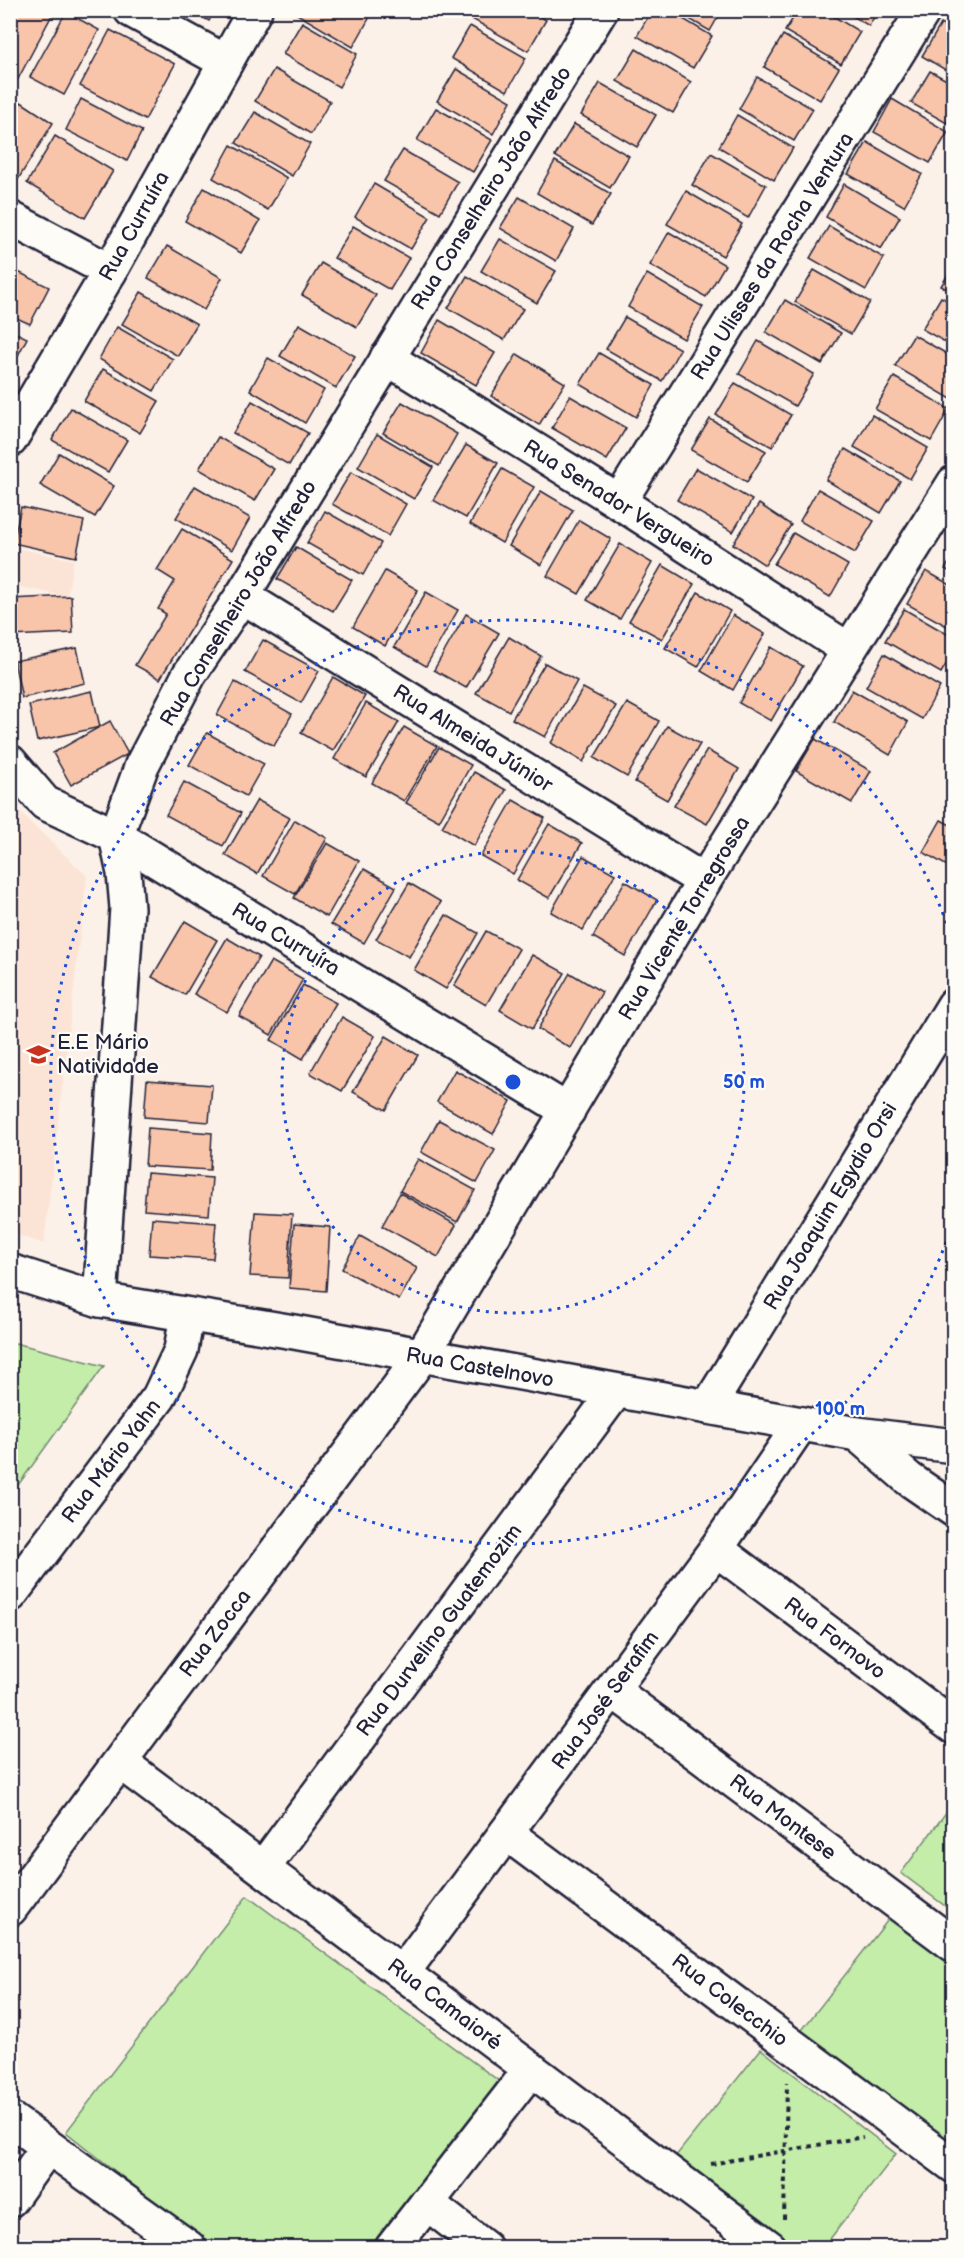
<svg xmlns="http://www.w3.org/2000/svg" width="964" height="2258" viewBox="0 0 964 2258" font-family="'Balsamiq Sans',sans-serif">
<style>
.built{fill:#fbe4d5}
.green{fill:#c3eda9;stroke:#728872;stroke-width:1.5}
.building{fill:#f9c5aa;stroke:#22223b;stroke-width:1.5}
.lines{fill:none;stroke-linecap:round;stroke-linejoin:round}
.street-casing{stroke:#22223b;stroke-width:38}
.path{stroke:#22223b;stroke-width:4;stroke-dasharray:4.5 4.5;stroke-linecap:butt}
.street{stroke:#fdfcf7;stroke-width:33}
.ring{fill:none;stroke:#1d4ed8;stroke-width:3;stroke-dasharray:3 6}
.labels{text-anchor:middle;stroke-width:4.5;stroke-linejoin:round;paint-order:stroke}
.street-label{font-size:21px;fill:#22223b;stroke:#fdfcf7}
.poi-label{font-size:21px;fill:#22223b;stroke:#fdfcf7;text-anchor:start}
.centre{fill:#1d4ed8;stroke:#fdfcf7;stroke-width:3}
.ring-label{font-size:18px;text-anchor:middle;font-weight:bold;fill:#1d4ed8;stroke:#fdfcf7;stroke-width:4.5;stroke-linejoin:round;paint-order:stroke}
</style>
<rect width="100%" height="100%" fill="#fcf1e8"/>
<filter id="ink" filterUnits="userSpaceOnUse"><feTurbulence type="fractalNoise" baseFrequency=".0167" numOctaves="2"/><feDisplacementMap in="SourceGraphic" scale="12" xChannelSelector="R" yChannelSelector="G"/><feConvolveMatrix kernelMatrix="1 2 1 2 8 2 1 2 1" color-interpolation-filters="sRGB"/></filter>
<g filter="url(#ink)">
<g class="built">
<path d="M11,547l63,13 -7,37 -56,-12z"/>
<path d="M10,803l77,73 -43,368 -33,-11z"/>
</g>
<g class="green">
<path d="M11,1342l93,24 -93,129 -1,-153z"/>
<path d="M953,1803v109l-52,-39z"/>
<path d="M247,1896l256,188 -127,163h-165l-145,-115z"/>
<path d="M891,1916l62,48v191l-155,-120z"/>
<path d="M761,2049l135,105 -73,94 -32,-1 -116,-90z"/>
</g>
<g class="building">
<path d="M11,10h37l5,3 -35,66 -8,-4z"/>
<path d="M190,10h25l-6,11z"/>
<path d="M299,10h65l7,5 -18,32 -56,-33z"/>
<path d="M477,10h53l16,10 -18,31 -56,-32z"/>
<path d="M652,10h16l44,26 -19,32 -56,-32z"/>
<path d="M674,10h48l-12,21z"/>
<path d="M798,10h25l37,22 -19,32 -56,-33z"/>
<path d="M843,10h35l-9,16z"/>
<path d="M66,12l33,18 -35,65 -34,-18z"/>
<path d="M302,22l55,32 -18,33 -56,-33z"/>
<path d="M941,24l13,8v43l-32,-19z"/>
<path d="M470,26l56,32 -19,33 -56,-33z"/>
<path d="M110,30l65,34 -30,56 -65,-34z"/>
<path d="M783,35l56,33 -19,32 -56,-33z"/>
<path d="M636,49l55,33 -18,31 -56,-32z"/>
<path d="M274,69l56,32 -19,33 -56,-33z"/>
<path d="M456,69l55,32 -18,33 -56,-33z"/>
<path d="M930,71l24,13v43l-43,-24z"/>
<path d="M757,77l56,32 -19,32 -55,-32z"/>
<path d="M600,83l56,32 -19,32 -56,-32z"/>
<path d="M81,99l61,32 -15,30 -61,-31z"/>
<path d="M892,99l56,33 -18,31 -56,-31z"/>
<path d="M21,102l32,21 -39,63 -4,-3v-64z"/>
<path d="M436,108l56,32 -19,32 -56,-32z"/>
<path d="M255,112l55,32 -18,32 -56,-33z"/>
<path d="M737,115l56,33 -19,32 -55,-33z"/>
<path d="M574,124l55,32 -19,32 -55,-32z"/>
<path d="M55,136l58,35 -28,47 -58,-35z"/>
<path d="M867,142l55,32 -18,32 -56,-32z"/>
<path d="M231,145l56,33 -19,32 -55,-32z"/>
<path d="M403,150l55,32 -18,31 -56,-32z"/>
<path d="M711,153l55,32 -18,33 -56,-33z"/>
<path d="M555,161l56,33 -19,31 -55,-32z"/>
<path d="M374,184l56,33 -19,32 -56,-32z"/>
<path d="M844,184l56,33 -19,32 -55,-32z"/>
<path d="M204,188l56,33 -19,32 -56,-32z"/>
<path d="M686,191l56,33 -19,32 -56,-32z"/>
<path d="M519,197l55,32 -18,32 -56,-33z"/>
<path d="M353,226l56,32 -19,32 -56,-32z"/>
<path d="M829,226l55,32 -18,32 -56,-32z"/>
<path d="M669,232l56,33 -19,32 -56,-32z"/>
<path d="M500,239l56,32 -19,32 -56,-32z"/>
<path d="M167,246l55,32 -18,32 -56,-32z"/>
<path d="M321,263l55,32 -19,32 -55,-32z"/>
<path d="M954,265v28l-13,-7z"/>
<path d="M10,268l39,19 -19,37 -20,-9z"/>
<path d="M814,270l56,32 -19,32 -56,-32z"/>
<path d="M647,274l56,33 -19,32 -56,-32z"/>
<path d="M467,276l56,33 -19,31 -56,-32z"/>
<path d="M141,292l56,32 -19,32 -56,-32z"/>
<path d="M941,297l13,7v43l-32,-18z"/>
<path d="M785,300l56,33 -19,31 -56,-32z"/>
<path d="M625,317l55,32 -18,32 -56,-32z"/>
<path d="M439,320l56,33 -19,32 -55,-32z"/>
<path d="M299,324l56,32 -19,32 -56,-32z"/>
<path d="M117,327l56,32 -19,32 -55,-32z"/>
<path d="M10,330l17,8 -17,33z"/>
<path d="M914,335l40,23v36l-3,5 -56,-33z"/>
<path d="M758,341l56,33 -19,32 -56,-32z"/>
<path d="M599,353l55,32 -18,32 -56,-33z"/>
<path d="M517,354l48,29 -26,42 -48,-29z"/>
<path d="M268,358l56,32 -19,33 -55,-33z"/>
<path d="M103,369l56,32 -19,32 -56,-32z"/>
<path d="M894,377l55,32 -18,32 -56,-32z"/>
<path d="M735,383l56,32 -19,32 -56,-32z"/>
<path d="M570,396l56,32 -19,32 -55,-32z"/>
<path d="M252,401l56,32 -19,32 -56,-32z"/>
<path d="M402,402l55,32 -18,32 -56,-33z"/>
<path d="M71,408l56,32 -19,32 -56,-32z"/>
<path d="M872,415l56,33 -18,31 -56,-32z"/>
<path d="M710,419l56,32 -19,31 -56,-32z"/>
<path d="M377,434l56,33 -19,32 -56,-32z"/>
<path d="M218,437l56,32 -19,32 -56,-32z"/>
<path d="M466,445l32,18 -32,55 -33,-18z"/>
<path d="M845,449l55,32 -19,32 -55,-33z"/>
<path d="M59,453l55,33 -19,31 -55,-32z"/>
<path d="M696,468l56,32 -19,32 -56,-32z"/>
<path d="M502,469l32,18 -32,56 -32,-19z"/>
<path d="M351,472l55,32 -18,32 -56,-32z"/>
<path d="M195,486l55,32 -18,32 -56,-32z"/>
<path d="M818,489l56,32 -19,32 -55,-32z"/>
<path d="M541,491l32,19 -32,55 -32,-19z"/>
<path d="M759,504l32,21 -26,40 -32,-21z"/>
<path d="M21,507l63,14 -8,36 -63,-14z"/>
<path d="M325,511l56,32 -18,32 -56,-32z"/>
<path d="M579,520l32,19 -32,55 -32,-18z"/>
<path d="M182,529l51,30 -73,120 -25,-14 31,-51 -8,-5 17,-28 -18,-11z"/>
<path d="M793,533l55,32 -18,32 -56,-33z"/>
<path d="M620,544l32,19 -32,56 -33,-19z"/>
<path d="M296,547l56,33 -19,31 -56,-32z"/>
<path d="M954,555v19l-9,-5z"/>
<path d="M662,565l32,19 -32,55 -33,-18z"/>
<path d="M385,571l33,19 -33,56 -32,-19z"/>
<path d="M926,571l28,16v43l-47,-26z"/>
<path d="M426,592l32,18 -32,56 -32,-19z"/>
<path d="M698,592l32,19 -32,56 -33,-19z"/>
<path d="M71,596l2,37 -63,3v-37z"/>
<path d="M904,609l50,29v13l-13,22 -56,-32z"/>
<path d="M466,614l33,19 -33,55 -32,-18z"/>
<path d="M733,615l32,19 -32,56 -32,-19z"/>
<path d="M509,637l32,19 -32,55 -33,-18z"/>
<path d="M263,640l56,31 -18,32 -56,-31z"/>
<path d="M771,647l32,19 -32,55 -32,-18z"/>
<path d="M77,648l8,35 -63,15 -8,-37z"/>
<path d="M884,654l56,33 -18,32 -56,-32z"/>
<path d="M545,663l32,18 -32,56 -33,-18z"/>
<path d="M333,677l32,19 -32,55 -32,-18z"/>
<path d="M235,682l57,32 -18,32 -57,-31z"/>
<path d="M583,688l33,18 -33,56 -32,-19z"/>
<path d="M852,690l56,32 -18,33 -56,-33z"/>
<path d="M92,691l8,36 -63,14 -8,-36z"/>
<path d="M366,703l33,19 -33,55 -32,-18z"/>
<path d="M627,703l32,18 -32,56 -33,-19z"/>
<path d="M110,721l18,33 -57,31 -18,-32z"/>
<path d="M667,726l33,18 -33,56 -32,-18z"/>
<path d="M404,727l33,19 -33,55 -32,-18z"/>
<path d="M207,733l57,31 -18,32 -57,-31z"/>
<path d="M815,739l56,32 -19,32 -56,-32z"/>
<path d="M439,747l32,18 -32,56 -33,-18z"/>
<path d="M707,750l32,19 -32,55 -33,-18z"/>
<path d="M474,772l32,18 -32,56 -32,-19z"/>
<path d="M184,782l57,31 -18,33 -57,-31z"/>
<path d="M257,800l33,18 -33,56 -32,-19z"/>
<path d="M513,800l32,18 -32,56 -32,-18z"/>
<path d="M295,820l32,18 -32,56 -32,-18z"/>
<path d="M941,820l13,7v43l-31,-18z"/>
<path d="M549,824l33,19 -33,55 -32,-18z"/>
<path d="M327,843l32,18 -32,56 -33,-19z"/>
<path d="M583,856l32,18 -32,56 -32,-18z"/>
<path d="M364,869l32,18 -32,56 -33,-19z"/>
<path d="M625,881l32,19 -32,56 -32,-19z"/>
<path d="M409,883l32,19 -32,55 -33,-18z"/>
<path d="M446,915l32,18 -32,56 -32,-19z"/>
<path d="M185,921l32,19 -32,55 -33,-18z"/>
<path d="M486,931l33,18 -33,56 -32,-19z"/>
<path d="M227,938l32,19 -32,55 -33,-18z"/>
<path d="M532,955l33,18 -33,56 -32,-19z"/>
<path d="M271,961l32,18 -32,56 -32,-19z"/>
<path d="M570,973l32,19 -32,56 -32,-19z"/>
<path d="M303,985l33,18 -33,56 -32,-19z"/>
<path d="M342,1017l33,19 -33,55 -32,-18z"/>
<path d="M386,1036l32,19 -32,55 -33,-18z"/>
<path d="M455,1070l56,31 -18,33 -56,-32z"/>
<path d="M147,1080l65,5 -3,37 -65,-5z"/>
<path d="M439,1120l56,30 -18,33 -56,-31z"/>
<path d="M148,1128l64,5 -2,37 -65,-4z"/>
<path d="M418,1159l57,31 -18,32 -57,-31z"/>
<path d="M147,1173l65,5 -3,37 -65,-5z"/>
<path d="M400,1193l56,32 -18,32 -56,-31z"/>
<path d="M255,1212l37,2 -4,64 -38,-2z"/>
<path d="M152,1218l64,5 -3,36 -64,-4z"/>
<path d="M294,1224l36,3 -4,64 -37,-3z"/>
<path d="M360,1236l57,32 -18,32 -57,-31z"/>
</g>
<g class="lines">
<defs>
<g id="street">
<path d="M131,10l95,52"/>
<path d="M10,218l100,53"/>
<path d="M387,358l232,144 230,148"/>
<path d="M10,440l100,-169 145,-261"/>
<path d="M619,502l305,-492"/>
<path d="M242,596l462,285"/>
<path d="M10,762l35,41 71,33 452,275"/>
<path d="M10,1271l90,29 194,32 563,102 97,12"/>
<path d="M100,1300l27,-392 -3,-35 -8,-37 26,-71 47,-90 53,-79 359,-586"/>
<path d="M708,1407l246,-402"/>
<path d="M857,1434l52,45 45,31"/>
<path d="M716,1549l238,178"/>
<path d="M10,1595l149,-198 22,-47 6,-35"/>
<path d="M612,1690l342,255"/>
<path d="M120,1762l650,486"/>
<path d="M506,1833l448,333"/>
<path d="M263,1868l353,-477"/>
<path d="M10,1909l411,-552 283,-476 250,-398"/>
<path d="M403,1972l313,-423 85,-125"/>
<path d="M10,2119l179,129"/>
<path d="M10,2200l38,-53"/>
<path d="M427,2203l58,45"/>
<path d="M392,2248l139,-179"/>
</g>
</defs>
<use href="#street" class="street-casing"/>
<g class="path">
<path d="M711,2164l152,-27"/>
<path d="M784,2219l3,-136"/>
</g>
<use href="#street" class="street"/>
</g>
</g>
<g class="ring">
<circle cx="513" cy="1082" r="231"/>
<path d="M952 1225A462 462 0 1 1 952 939"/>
</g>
<defs>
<symbol id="school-bare" viewBox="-9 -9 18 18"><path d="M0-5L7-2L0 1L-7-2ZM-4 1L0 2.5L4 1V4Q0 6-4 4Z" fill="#c8321e" stroke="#fdfcf7" stroke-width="2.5" paint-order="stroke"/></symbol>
</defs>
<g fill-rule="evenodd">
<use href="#school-bare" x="22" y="1038" width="33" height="33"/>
</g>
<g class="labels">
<g class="street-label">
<text transform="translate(491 188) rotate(-58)" y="7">Rua Conselheiro João Alfredo</text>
<text transform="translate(134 226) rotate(-61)" y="7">Rua Curruíra</text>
<text transform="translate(772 256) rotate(-58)" y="7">Rua Ulisses da Rocha Ventura</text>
<text transform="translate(619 503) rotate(32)" y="7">Rua Senador Vergueiro</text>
<text transform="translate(238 603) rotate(-59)" y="7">Rua Conselheiro João Alfredo</text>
<text transform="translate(473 738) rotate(32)" y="7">Rua Almeida Júnior</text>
<text transform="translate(684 918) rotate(-59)" y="7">Rua Vicente Torregrossa</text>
<text transform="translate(286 939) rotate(31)" y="7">Rua Curruíra</text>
<text transform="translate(830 1206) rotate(-59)" y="7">Rua Joaquim Egydio Orsi</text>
<text transform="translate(480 1367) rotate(10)" y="7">Rua Castelnovo</text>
<text transform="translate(111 1461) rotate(-53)" y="7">Rua Mário Yahn</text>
<text transform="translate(439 1630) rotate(-53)" y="7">Rua Durvelino Guatemozim</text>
<text transform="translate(215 1633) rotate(-53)" y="7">Rua Zocca</text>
<text transform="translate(835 1638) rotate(37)" y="7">Rua Fornovo</text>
<text transform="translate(605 1700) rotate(-54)" y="7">Rua José Serafim</text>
<text transform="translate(783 1817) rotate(37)" y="7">Rua Montese</text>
<text transform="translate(730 2000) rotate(37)" y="7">Rua Colecchio</text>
<text transform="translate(445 2004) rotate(37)" y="7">Rua Camaioré</text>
</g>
<g class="poi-label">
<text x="57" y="1049">E.E Mário<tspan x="57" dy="24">Natividade</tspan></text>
</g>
</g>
<circle cx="513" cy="1082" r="9" class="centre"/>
<g class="ring-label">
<text x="744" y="1088">50 m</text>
<text x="840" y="1415">100 m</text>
</g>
<rect width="964" height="2258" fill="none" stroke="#fdfcf7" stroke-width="36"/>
<rect x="18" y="18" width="928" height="2222" fill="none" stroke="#22223b" stroke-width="2" filter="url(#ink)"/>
</svg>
